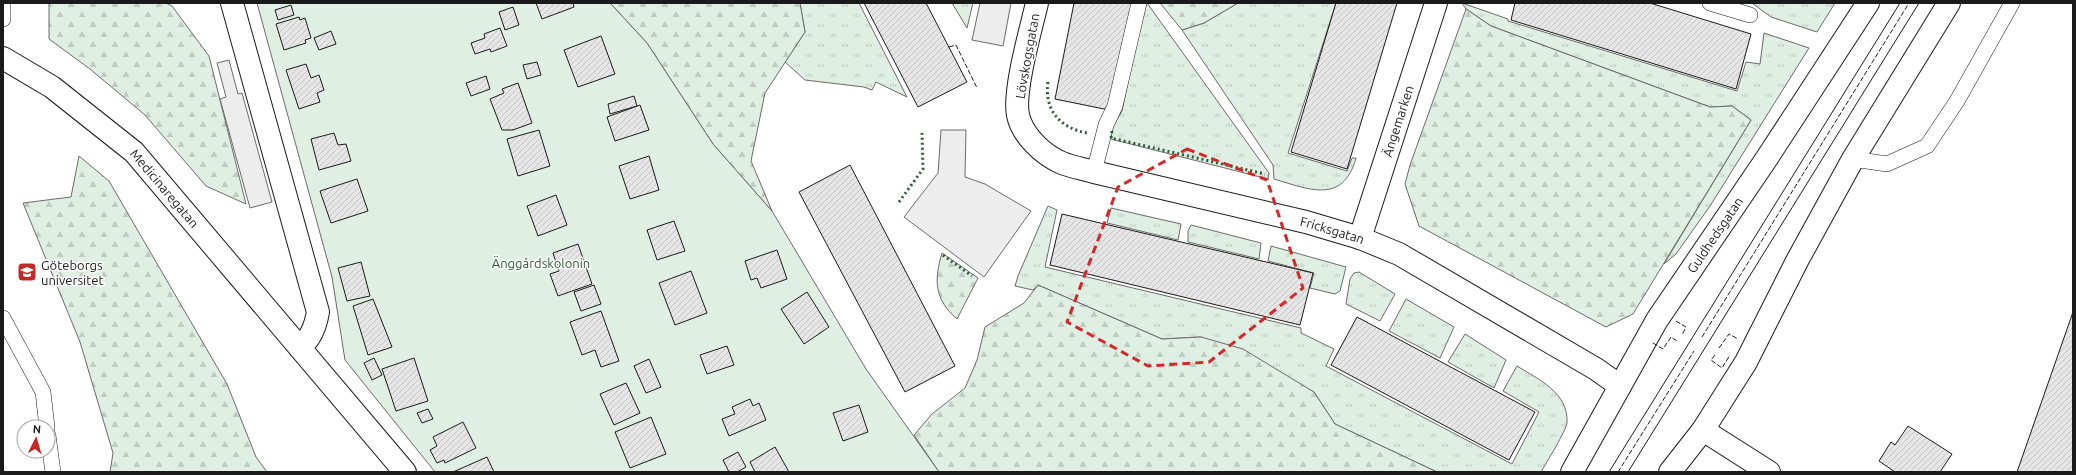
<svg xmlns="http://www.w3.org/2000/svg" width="2076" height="475" viewBox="0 0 2076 475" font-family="Ubuntu,sans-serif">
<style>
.grass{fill:url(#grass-tufts);stroke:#6a6a6a}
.forest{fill:url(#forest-firs);stroke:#6a6a6a}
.garden{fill:#e0efe3;stroke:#6a6a6a}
.parking{fill:#ededed;stroke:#6a6a6a}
.building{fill:url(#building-hatch);stroke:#1a1a1a}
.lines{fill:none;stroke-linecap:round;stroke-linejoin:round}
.service-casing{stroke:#1a1a1a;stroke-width:16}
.minor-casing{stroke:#1a1a1a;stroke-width:24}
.tertiary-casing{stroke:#1a1a1a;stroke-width:24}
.service{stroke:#fff;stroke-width:15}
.minor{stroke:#fff;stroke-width:22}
.tertiary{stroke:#fff;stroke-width:22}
.tram{stroke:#1a1a1a;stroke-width:1}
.hedge{stroke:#2b5a34;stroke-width:3;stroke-dasharray:2 3;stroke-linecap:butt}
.fence{stroke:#1a1a1a;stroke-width:1;stroke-dasharray:5 2;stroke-linecap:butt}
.marked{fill:none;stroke:#d62828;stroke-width:3;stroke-dasharray:8 5;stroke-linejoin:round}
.labels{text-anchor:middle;stroke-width:3;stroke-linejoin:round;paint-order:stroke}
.street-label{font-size:13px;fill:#1a1a1a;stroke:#fff}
.park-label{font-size:13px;fill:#2b5a34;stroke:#fff}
.poi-label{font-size:13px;fill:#1a1a1a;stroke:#fff;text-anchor:start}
</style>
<defs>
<pattern id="grass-tufts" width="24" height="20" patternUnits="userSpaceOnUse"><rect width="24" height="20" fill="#e0efe3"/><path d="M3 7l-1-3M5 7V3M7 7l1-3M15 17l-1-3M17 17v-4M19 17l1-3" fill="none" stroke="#c0ccc2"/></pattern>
<pattern id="forest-firs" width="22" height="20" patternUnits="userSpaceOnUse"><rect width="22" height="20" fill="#e0efe3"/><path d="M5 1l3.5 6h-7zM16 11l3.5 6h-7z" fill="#c0ccc2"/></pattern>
<pattern id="building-hatch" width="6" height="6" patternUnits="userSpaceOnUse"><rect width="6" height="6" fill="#e6e6e6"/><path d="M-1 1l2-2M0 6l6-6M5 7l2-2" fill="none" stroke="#c5c5c5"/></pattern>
</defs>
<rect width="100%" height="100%" fill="#fff"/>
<g class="grass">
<path d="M800,3h59l48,94 -31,-15 -4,8 -8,-3 -59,-7 -20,-18 20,-30z"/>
<path d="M952,3h21l-6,25z"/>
<path d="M1144,3h3l122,170 -1,6 -157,-40 2,-13 9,-15z"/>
<path d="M1238,3h98l-48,150 59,18 5,-13h4c-13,47 -48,31 -82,21l-1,-14 -91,-135 22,-7z"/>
<path d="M1462,3l46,16v2l229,70 9,-29 14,2 4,-31 45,15 -99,158 -34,48 -12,10 87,-144 -19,-14 -22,1 -219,-81 -25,-17z"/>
<path d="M1752,3h83l-18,29 -46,-15z"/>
<path d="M1048,206l9,4 -12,57 256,61v5l33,16 -8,17 186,98 27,-52 -36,-21 14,-25c21,13 52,27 50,57 -1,8 -21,40 -26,49h-104l-102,-48 -21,-32 -113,-55 -39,2 -124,-54 -5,5 -18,-4 3,-10z"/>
<path d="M1111,208l70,16 -3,16 -71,-17z"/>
<path d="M1191,225l70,18 -2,16 -71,-17v-11z"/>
<path d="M1271,246l75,21 -6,24 -5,3 -25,-6 4,-15 -46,-12z"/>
<path d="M1359,272l36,22 -15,27 -34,-17 4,-25 4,-6z"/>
<path d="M1406,299l48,28 -14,31 -51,-27z"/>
<path d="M1465,334l41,26 -12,28 -46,-26z"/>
</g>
<g class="forest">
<path d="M49,3h117l6,3 37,50 37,148 -40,-18 -61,-71 -55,-46 -41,-30z"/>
<path d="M610,3h190l5,29 -40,61 -14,68 21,50 -59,-67 -66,-101z"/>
<path d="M1160,3h78l-34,20 -22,7z"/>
<path d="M1466,9l25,17 219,81 22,-1 19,14 -118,194 -27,13 -187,-101 -14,-42 5,-19z"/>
<path d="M79,156l30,25 118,203 29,73 11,15h-157l3,-19 -33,-111 -57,-139 48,-6z"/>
<path d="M942,253l36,25 -21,41c-23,-20 -23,-39 -15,-66z"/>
<path d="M1038,285l124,54 39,-2 42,12 71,43 21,32 102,48h-498l-25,-37 18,-21 33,-26 12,-28 8,-33 39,-24z"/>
</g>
<path class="garden" d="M257,3h353l37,40 66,101 59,67 94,158 73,103h-504l-90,-112 -13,-83z"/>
<g class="parking">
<path d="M980,3h31l-8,43 -31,-6z"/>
<path d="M229,60l9,34 4,-1 30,109 -22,6 -30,-109 6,-2 -9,-34z"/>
<path d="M941,130h25l-1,47 20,7 46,27 -47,66 -80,-60 34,-44z"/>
</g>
<g class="building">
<path d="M536,3h37l1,4 -32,12z"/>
<path d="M864,3h62l41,79 -49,25z"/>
<path d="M1074,3h62l-22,108 -59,-12z"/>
<path d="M1336,3h61l-50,166 -56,-17z"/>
<path d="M1515,3h135l101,31 -15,55 -225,-69z"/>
<path d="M291,5l3,10 -16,5 -3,-10z"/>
<path d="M513,7l6,18 -14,5 -6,-18z"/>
<path d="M299,17l1,3 5,-2 6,20 -6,2 1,3 -22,7 -8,-26z"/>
<path d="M500,28l7,18 -16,6 -1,-3 -15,5 -4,-11 14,-5 -1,-4z"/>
<path d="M331,31l5,13 -17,6 -5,-12z"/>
<path d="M601,36l14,38 -37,13 -14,-37z"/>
<path d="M537,62l4,13 -14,4 -4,-14z"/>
<path d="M306,64l5,14 8,-3 5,15 -7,3 3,9 -21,7 -13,-39z"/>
<path d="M486,76l4,13 -19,7 -5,-13z"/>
<path d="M518,83l14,40 -19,7h-11l-12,-31 14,-6 -2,-4z"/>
<path d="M634,96l3,10 -27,8 -2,-10z"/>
<path d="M640,105l9,25 -34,11 -8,-24z"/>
<path d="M539,130l11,36 -32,10 -11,-37z"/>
<path d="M334,133l4,12 8,-1 5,17 -32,9 -8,-31z"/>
<path d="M649,156l10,34 -29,9 -11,-33z"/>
<path d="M850,165l105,201 -50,26 -106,-200z"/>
<path d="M357,179l11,32 -37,12 -11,-32z"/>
<path d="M556,195l11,30 -29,11 -11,-30z"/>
<path d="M1062,214l251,59 -13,52 -250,-60z"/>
<path d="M674,221l11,30 -28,9 -10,-30z"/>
<path d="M578,244l14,40 -34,12 -8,-22 9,-3 -6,-18z"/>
<path d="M777,250l10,29 -26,9 -4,-10 -6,2 -6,-19z"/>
<path d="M361,262l9,34 -23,5 -9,-33z"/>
<path d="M691,271l16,42 -32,12 -16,-42z"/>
<path d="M594,285l7,19 -20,7 -7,-19z"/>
<path d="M807,292l22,35 -25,17 -23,-35z"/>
<path d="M373,299l19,48 -24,8 -15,-49z"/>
<path d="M601,311l18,50 -18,6 -6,-17 -13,5 -12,-33z"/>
<path d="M2073,312v160h-56z"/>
<path d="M1357,317l178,95 -26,48 -178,-95z"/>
<path d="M727,346l7,19 -27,9 -7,-19z"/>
<path d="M374,358l8,17 -10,5 -8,-17z"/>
<path d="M414,358l14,43 -32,10 -14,-42z"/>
<path d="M649,359l12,28 -15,6 -12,-27z"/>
<path d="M626,383l14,30 -26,12 -14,-31z"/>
<path d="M750,399l3,7 6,-3 7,17 -37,16 -7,-17 13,-5 -3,-7z"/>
<path d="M859,405l9,27 -25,9 -10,-28z"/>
<path d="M428,409l5,10 -11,4 -5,-10z"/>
<path d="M651,417l15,37 -36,14 -15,-36z"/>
<path d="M463,422l13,26 -31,15 -1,-3 -7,3 -7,-13 7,-4 -4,-9z"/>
<path d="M1908,426l44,28 -12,18h-45l-16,-11 12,-19 4,3z"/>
<path d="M775,447l14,25h-34l-5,-10z"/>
<path d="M738,452l8,15 -9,5h-8l-6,-12z"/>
<path d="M487,457l7,15h-41z"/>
</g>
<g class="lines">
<defs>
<g id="service">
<path d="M1710,3l40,12"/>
<path d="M3,19v-16"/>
<path d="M1853,159l34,5 40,-18 30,-45 55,-98"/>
<path d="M1094,172l12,-47 9,-19 24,-103"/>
<path d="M3,318l40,74 4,35"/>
<path d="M48,435l5,37"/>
</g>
<g id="minor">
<path d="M232,3l86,309c-3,16 -7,25 -18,36"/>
<path id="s1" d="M1037,3c-6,26 -24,88 -19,112 4,20 25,40 44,48 10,4 22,6 32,9l212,50 54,16 39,16 197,115 24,17"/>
<path id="s2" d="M3,58l49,29 82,65 271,320"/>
<path id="s3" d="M1360,238l76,-235"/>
<path d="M1703,430l66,42"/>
</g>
<g id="tertiary">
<path id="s4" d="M1572,472l85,-152 110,-162 101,-155"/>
<path d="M1670,472l33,-42 43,-68 51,-101 56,-102 96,-156"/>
</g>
</defs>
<use href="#service" class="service-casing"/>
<use href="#minor" class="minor-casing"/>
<use href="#tertiary" class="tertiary-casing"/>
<use href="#service" class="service"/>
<use href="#minor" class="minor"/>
<use href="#tertiary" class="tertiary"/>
<g class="tram">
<path d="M1609,472l291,-469"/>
<path d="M1628,472l291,-469"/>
</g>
<g class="hedge">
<path d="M1048,82c-4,28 12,46 39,51"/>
<path d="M1112,131l-1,7 154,36"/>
<path d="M899,202l24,-33 -1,-36"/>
<path d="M943,255l29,21"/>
</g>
<g class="fence">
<path d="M949,47l7,-2 21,43"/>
<path d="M1676,321l10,6 -4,8"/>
<path d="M1702,337l207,-334"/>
<path d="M1653,343l10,6 8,-12 6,4"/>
<path d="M1719,348l10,-14 9,5"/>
<path d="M1715,355l-4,5 11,8 8,-13"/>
<path d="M1618,472l76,-121"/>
</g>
</g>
<path class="marked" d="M1187,149l80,31 36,108 -94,74 -61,4 -81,-44 51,-135z"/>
<defs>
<symbol id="university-square" viewBox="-11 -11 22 22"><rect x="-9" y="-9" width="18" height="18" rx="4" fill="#c62828" stroke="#fff"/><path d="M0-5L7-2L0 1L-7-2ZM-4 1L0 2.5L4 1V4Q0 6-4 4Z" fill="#fff"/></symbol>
</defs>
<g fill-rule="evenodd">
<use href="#university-square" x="16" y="261" width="22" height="22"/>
</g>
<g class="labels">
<g class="street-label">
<text transform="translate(1027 56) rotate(-80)" y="5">Lövskogsgatan</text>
<text dy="5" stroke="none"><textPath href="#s3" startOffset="123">Ängemarken</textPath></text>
<text dy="5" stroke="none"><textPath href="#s2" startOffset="209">Medicinaregatan</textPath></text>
<text dy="5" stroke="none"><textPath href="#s1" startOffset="460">Fricksgatan</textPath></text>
<text dy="5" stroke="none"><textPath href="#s4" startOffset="277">Guldhedsgatan</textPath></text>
</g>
<g class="park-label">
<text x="541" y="268">Änggårdskolonin</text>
</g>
<g class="poi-label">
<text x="41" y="270">Göteborgs<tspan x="41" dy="15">universitet</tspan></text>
</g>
</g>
<rect width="2076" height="475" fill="none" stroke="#1a1a1a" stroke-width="8"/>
<g transform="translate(36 439) rotate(5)"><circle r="19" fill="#ffffff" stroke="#a3a3a3"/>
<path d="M0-3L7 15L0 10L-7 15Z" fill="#c62828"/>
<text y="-6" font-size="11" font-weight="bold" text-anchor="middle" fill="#1a1a1a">N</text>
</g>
</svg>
